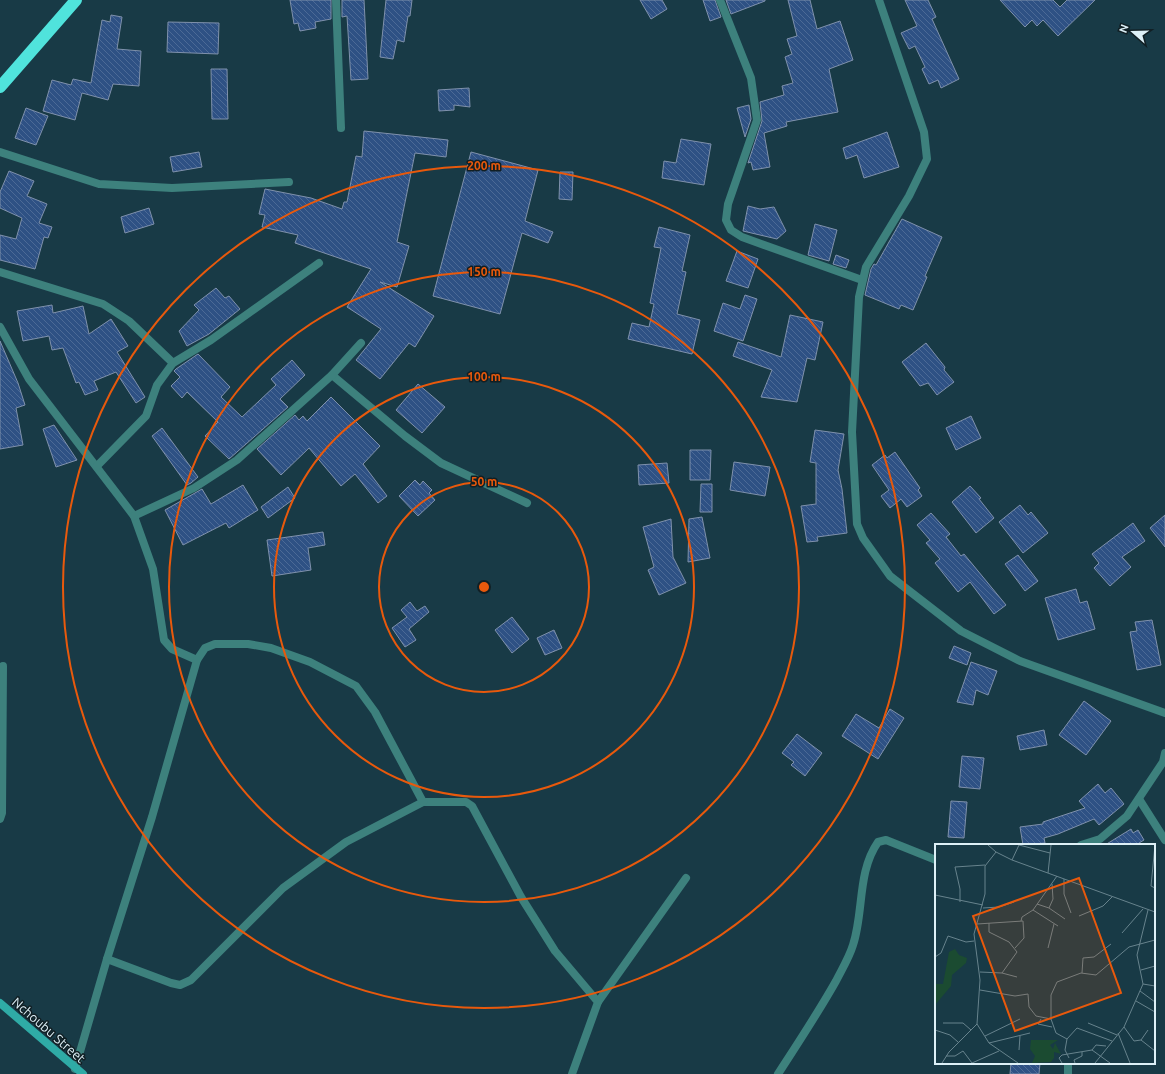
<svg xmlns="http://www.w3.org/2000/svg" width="1165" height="1074" viewBox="0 0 1165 1074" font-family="Ubuntu,sans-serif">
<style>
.building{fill:url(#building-back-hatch);stroke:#7f91ac}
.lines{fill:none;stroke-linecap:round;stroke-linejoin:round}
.street{stroke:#3d817d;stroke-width:8}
.secondary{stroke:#2faba6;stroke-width:8}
.highway{stroke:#50e3dc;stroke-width:12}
.ring{fill:none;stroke:#e8590c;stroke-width:2}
.labels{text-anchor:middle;stroke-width:3;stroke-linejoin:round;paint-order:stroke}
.street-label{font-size:13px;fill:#ddf0f7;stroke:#111f24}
.inset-road{fill:none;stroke:#67838d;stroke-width:1}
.view{fill:#e8590c;fill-opacity:0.15;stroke:#e8590c;stroke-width:2}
.inset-edge{fill:none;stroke:#ddf0f7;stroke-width:2}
.centre{fill:#e8590c;stroke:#111f24;stroke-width:2}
.ring-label{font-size:12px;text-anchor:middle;font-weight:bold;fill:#e8590c;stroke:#111f24;stroke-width:3;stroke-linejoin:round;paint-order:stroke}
</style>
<defs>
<pattern id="building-back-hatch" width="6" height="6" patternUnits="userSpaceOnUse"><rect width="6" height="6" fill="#2e5184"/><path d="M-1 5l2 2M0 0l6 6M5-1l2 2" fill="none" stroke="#4c6a96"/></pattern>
</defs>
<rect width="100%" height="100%" fill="#183a46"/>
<g class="building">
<path d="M290,0h41v19l-16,3 1,6 -16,3 -2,-8 -4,1z"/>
<path d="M342,0h22l4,79 -17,1 -4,-64 -5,1z"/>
<path d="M386,0h26l-2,16h-2l-4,26 -7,-2 -4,19 -13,-2z"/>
<path d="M640,0h22l5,9 -16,10z"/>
<path d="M703,0h12l6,17 -11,4z"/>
<path d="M726,0h39v1l-34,13z"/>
<path d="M788,0h22l7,29 23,-8 13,39 -24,9 9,43 -52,10 1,4 -23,7 6,34 -17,3 -2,-8 -3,1 14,-42 -2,-19 24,-7 -2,-9 11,-3 -8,-26 7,-3 -5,-15 10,-3z"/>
<path d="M905,0h23l8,17 -4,2 27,60 -18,9 -3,-8 -9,4 -7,-15 3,-2 -10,-21 -6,3 -8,-16 16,-7z"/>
<path d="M1000,0h53l7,7 7,-7h28l-37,36 -15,-16 -6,6 -5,-6 -7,7z"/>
<path d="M111,15l11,2 -5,32 24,2 -2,35 -26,-2 -5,16 -26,-7 -7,27 -32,-9 9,-31 19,5 2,-6 18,4 11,-63 8,2z"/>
<path d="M168,22l51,1 -1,31 -51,-2z"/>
<path d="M211,69h16l1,50h-16z"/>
<path d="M469,88l1,19 -16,-2v5l-15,1 -1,-21z"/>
<path d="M749,105l2,14 -6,18 -8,-29z"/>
<path d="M26,108l22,8 -12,29 -21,-7z"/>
<path d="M364,131l84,9 -2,17 -31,-4 -18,89 12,4 -12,41 -17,-5 54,34 -19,31 -6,-4 -29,36 -24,-19 25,-31 -34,-22 24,-38 -76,-26 3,-8 -36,-8 3,-12 -6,-1 6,-25 46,9 31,11 2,-7h3l9,-46 6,1z"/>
<path d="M887,132l12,35 -35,11 -7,-23 -11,4 -3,-11z"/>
<path d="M681,139l30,5 -7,41 -42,-7 2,-17 12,2z"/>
<path d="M199,152l3,15 -29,5 -3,-15z"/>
<path d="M471,152l67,18 -13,51 28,11 -5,11 -26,-10 -22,81 -67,-18z"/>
<path d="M9,171l25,10 -7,15 20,8 -8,19 13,4 -4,11 -4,-1 -9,32 -35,-9v-25l16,4 6,-21 -22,-10v-16z"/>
<path d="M560,172h13l-1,28 -13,-1z"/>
<path d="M748,206l12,3 14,-2 12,24 -9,8 -34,-8z"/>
<path d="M149,208l5,16 -29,9 -4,-16z"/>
<path d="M902,219l40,18 -17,39 2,1 -14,33 -12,-5 -2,4 -34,-14 6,-26 3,-5 2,1z"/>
<path d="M815,224l22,6 -8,31 -21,-6z"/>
<path d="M659,227l31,8 -8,36 4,1 -9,42 23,6 -8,34 -64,-15 4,-16 17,4 5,-23 -4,-1 11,-55 -7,-1z"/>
<path d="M737,251l21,8 -10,29 -22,-7z"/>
<path d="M836,255l13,5 -3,8 -13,-4z"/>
<path d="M216,288l9,10 4,-2 11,13 -31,25 -22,12 -8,-15 20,-21 -5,-5z"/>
<path d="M745,295l12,4 -14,42 -29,-10 9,-28 17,6z"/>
<path d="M52,305l1,8 30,-7 6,28 22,-15 17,27 -11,6 28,45 -9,6 -20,-31 -22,9 4,9 -13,5 -6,-13 -3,1 -13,-35 -11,2 -3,-14 -26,5 -6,-30z"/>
<path d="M790,315l33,7 -8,38 -8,-2 -10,44 -36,-5 11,-27 -39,-14 5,-14 43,15z"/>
<path d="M0,341l18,42 7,22 -9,3 7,37 -23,4z"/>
<path d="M926,343l19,24 -1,3 10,12 -17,13 -9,-12 -8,3 -18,-24z"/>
<path d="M198,354l32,33 -9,10 21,20 34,-32 -5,-6 21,-19 13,15 -25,24 8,8 -59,52 -24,-23 13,-14 -31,-30 -5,6 -11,-12 9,-9 -6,-6 2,-2z"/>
<path d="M418,384l27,23 -23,26 -26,-23z"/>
<path d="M331,397l49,49 -17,18 24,32 -9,7 -23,-29 -14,12 -32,-38 -28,27 -24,-26 38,-34 4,5 4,-4 4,5z"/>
<path d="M971,416l10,22 -25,12 -10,-22z"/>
<path d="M54,425l23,35 -21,7 -13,-38z"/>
<path d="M162,428l36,49 -7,6 -4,2 -35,-49z"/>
<path d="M815,430l29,4 -6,36 4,19 5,44 -30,4 1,4 -11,1 -6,-36 15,-2v-41l-6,-1z"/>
<path d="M690,450h21l-1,30h-20z"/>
<path d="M895,452l25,36 -2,2 4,6 -15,11 -6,-8 -11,9 -9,-12 8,-6 -17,-25 13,-10 2,3z"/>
<path d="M734,462l36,5 -5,29 -35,-6z"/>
<path d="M667,463l2,20 -30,2 -1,-20z"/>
<path d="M415,480l5,5 3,-4 9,9 -3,3 6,7 -17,16 -19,-20z"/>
<path d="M701,484h11v28h-12z"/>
<path d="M243,485l15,25 -29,18 -3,-5 -43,22 -18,-35 37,-21 9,15z"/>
<path d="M970,486l11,12 -2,1 15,19 -18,15 -24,-31z"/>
<path d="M288,487l7,11 -27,20 -7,-11z"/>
<path d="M1020,505l8,10 3,-3 17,21 -25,20 -24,-31z"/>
<path d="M931,513l19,21 -4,3 15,19 3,-2 42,51 -12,9 -24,-32 -12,10 -23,-29 5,-4 -14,-16 4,-3 -13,-15z"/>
<path d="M1165,515v32l-15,-19z"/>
<path d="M702,517l8,41 -22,4 1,-43z"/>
<path d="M671,519l2,38 13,26 -27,12 -11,-25 6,-3 -11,-40z"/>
<path d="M1133,523l12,18 -23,16 9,10 -21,19 -16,-18 5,-5 -7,-9z"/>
<path d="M323,532l2,13 -17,3 3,22 -39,6 -5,-36z"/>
<path d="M1018,555l20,26 -13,10 -20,-27z"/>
<path d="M1076,589l4,14 7,-2 8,28 -37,11 -13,-42z"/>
<path d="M410,602l7,9 8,-5 4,6 -20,17 7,11 -11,7 -13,-19 15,-11 -6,-7z"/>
<path d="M512,617l17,22 -17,14 -17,-23z"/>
<path d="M1152,620l9,45 -24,5 -7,-38 7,-1 -2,-9z"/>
<path d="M554,630l8,18 -17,7 -8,-17z"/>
<path d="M954,646l17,7 -4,12 -18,-7z"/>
<path d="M971,662l26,9 -9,24 -12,-5 -3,15 -16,-3z"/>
<path d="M1084,701l27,20 -25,34 -27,-20z"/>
<path d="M890,709l14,9 -26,41 -36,-23 14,-22 23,14z"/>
<path d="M1044,730l3,15 -27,5 -3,-14z"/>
<path d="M797,734l25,19 -17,23 -14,-11 3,-3 -12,-9z"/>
<path d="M962,756l22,2 -4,31 -21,-2z"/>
<path d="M1098,784l7,9 6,-5 13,16 -25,21 -5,-6 -36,15 -14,4 1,5 -22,2 -3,-18 23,-3v-2l42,-14 -6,-7z"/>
<path d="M951,801l16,1 -3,36 -16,-1z"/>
<path d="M1131,829l2,4 5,-3 6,10 -5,3 1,2h-35z"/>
<path d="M1011,1063h29l-1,11h-29z"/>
</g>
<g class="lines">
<g class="street">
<path d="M336,0l5,128"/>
<path d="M720,0l31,78 6,42 -29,84 -2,16 5,10 11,7 120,43"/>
<path d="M879,0l45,132 3,27 -18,37 -43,71 -7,30 -7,135 5,92 6,14 27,38 71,55 59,30 145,52"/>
<path d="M0,152l99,32 73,4 117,-6"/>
<path d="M0,272l103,32 26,17 44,42"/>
<path d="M0,327l29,52 105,137 19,53 11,71 8,9 25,11"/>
<path d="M332,375l73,61 36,27 86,40"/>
<path d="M97,466l49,-50 11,-31 16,-22 38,-23 108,-77"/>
<path d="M134,516l60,-28 43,-28 95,-85 29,-32"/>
<path d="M1139,799l26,41"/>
<path d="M0,819l2,-6 1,-147"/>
<path d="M1081,845l19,-6 27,-23 36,-54 2,-9"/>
<path d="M107,959l64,24 9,2 11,-5 92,-92 63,-46 77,-40h43l6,4 49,91 34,54 43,51 -26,72"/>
<path d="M598,1002l88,-124"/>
<path d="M1068,1063v11"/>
<path d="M75,1069l32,-110 45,-142 45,-157 8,-12 10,-4h33l23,4 39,14 46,24 19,26 48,90"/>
<path d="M778,1074c20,-31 40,-61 58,-93 6,-12 13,-23 17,-36 11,-33 4,-73 25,-103l8,-2 50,20"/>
</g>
<path class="secondary" d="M0,1003l83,71"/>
<path class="highway" d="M0,87l76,-87"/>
</g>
<g class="ring">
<circle cx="484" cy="587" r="105"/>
<circle cx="484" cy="587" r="210"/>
<circle cx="484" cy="587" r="315"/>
<circle cx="484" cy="587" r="421"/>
</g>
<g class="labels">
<g class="street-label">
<text transform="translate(49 1030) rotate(41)" y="5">Nchoubu Street</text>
</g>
</g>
<g transform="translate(935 844)">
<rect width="220" height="220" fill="#183a46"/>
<path d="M20,105l4,6 8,3 -1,5 -14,12 -1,11 -16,19v-21h8l6,-32zM96,196h27l-8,5 3,4 2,-6 6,11 -7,-2v6l-3,4 -19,1 3,-7 -5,-7z" fill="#1b4b31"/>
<path class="inset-road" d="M53,1l8,7 16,8 143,52M84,1l31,8M220,1l-4,41 4,2M77,16l7,-15M113,29l3,-28M129,35v15l7,19M0,51l48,10M25,58v-13l-5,-22 30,-2M102,60l12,4 16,11M48,64l16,-1 15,-5M114,64l4,-9 -1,-15M98,66l25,16M144,72l24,-10 9,-9M86,77l1,-4 11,-7 24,-34M42,80l46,-3 1,17 -9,10M187,89l21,-24M113,104l6,-24M0,113l6,-4 7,-17 18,6 8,-1M206,126l14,-4M45,128l22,1 15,-21 -8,-10 -20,-10v-9M67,129l15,4M147,129l1,-15 11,-1 17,-13M208,140l12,2M45,146l35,6 13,-2 1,13 7,9 15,3M205,147l15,11M201,157l19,11M106,175l-3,5 14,3M8,179h20l8,7M153,179l29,12M42,180l12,19 29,20M189,183l10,14 7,-1 14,11M0,186l15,5 8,7M183,189l12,30M50,192l35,-17M132,195l10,-11 35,13M206,196l7,-10M54,199l41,-10M84,206l1,-14M157,206l4,-5 10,1M11,212h9l8,-5 9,12 27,-12M134,214l-4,-8 2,-11 -11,-6 -5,-14v-24l6,-13 24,-9 15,2 33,-28 26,-7M7,219l7,-11 28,-28 3,-44 -6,-46 11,-40v-28l11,-14M127,219l-3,-5 3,-3 30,-5 18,13M140,219l-1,-3 8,-4v-4M160,219l29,-36 19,-43 -6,-29 11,-45"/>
<path class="view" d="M144,34l42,115 -106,38 -42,-115z"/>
<rect width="220" height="220" class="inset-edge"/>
</g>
<circle cx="484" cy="587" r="6" class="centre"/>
<g class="ring-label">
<text x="484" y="170">200 m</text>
<text x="484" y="276">150 m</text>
<text x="484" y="381">100 m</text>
<text x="484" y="486">50 m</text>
</g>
<g transform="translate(1133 32) rotate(290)" stroke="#111f24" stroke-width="3" paint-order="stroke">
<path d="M0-3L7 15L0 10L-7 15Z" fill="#ddf0f7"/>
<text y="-6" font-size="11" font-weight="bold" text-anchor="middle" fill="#ddf0f7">N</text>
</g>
</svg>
